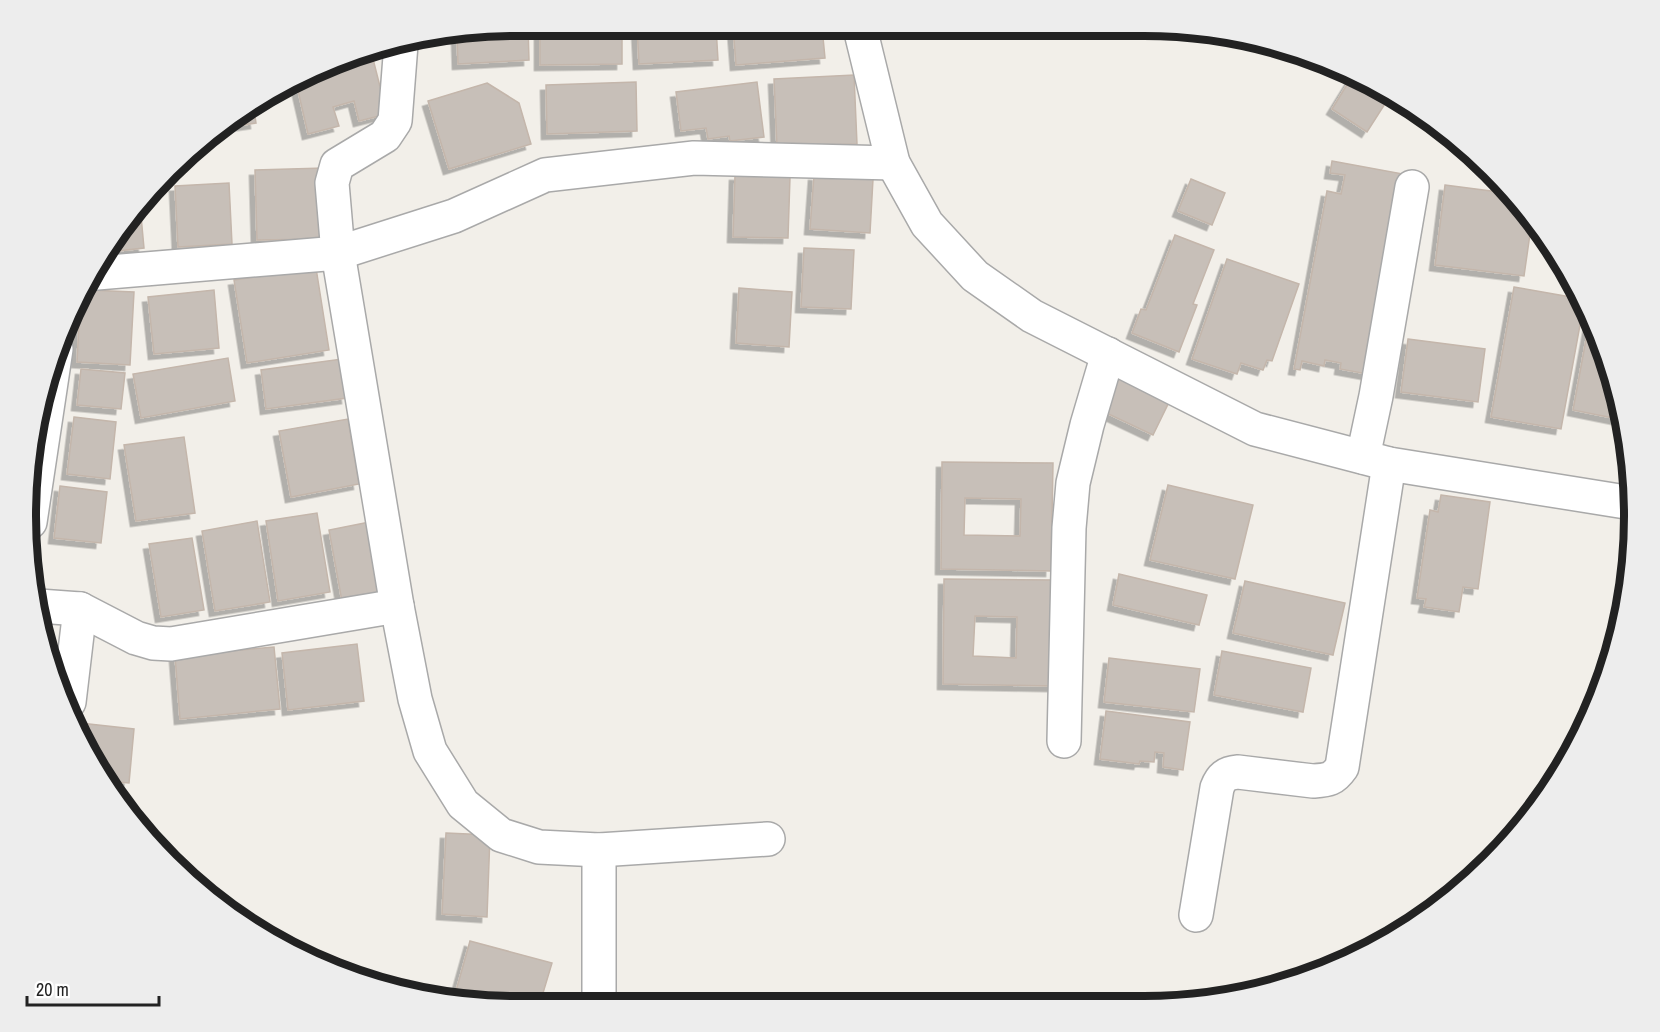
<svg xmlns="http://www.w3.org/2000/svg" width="1660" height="1032" viewBox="0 0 1660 1032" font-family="'Archivo Narrow',sans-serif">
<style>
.building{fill:#c7bfb8;stroke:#c4b6ab;stroke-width:1.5;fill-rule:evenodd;filter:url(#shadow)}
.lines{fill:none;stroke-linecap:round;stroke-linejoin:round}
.minor-casing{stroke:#a9a9a9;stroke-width:36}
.tertiary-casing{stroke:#a9a9a9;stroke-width:36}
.minor{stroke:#fff;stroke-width:33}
.tertiary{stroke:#fff;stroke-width:33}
.rim{fill:none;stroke:#222;stroke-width:8}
</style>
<defs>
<filter id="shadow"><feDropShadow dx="-5.5" dy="5.5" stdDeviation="0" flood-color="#0004"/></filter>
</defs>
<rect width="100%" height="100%" fill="#f2efe9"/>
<g class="building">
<path d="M516,25l12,1 1,34 -71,4 -1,-29z"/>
<path d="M540,26h82v38l-82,1z"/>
<path d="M637,26l79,1 2,33 -79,4z"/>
<path d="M733,27h89l3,31 -89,7z"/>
<path d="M373,59l14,55 -28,7 -5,-20 -21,6 6,19 -31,8 -12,-52 18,-8z"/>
<path d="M854,75l3,69 -80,3 -3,-68z"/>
<path d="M1353,75l37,21 -23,36 -35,-23z"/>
<path d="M636,82l1,49 -90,3 -1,-49z"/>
<path d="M757,82l7,55 -34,4 -1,-5 -21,3 -2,-11 -25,3 -5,-39z"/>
<path d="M487,83l32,20 12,41 -82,25 -21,-68z"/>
<path d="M253,103l3,20 -34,5 21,-20z"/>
<path d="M1332,161l71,13 -36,200 -27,-5 1,-6 -16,-3 -1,6 -22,-5 -2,9 -6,-1 33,-178 14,3 4,-19 -15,-2z"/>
<path d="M324,168l2,71 -69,1 -2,-70z"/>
<path d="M735,175l55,2 -2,61 -55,-1z"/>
<path d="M814,175l59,4 -3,54 -60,-4z"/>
<path d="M1191,179l34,14 -13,32 -34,-14z"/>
<path d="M229,183l3,61 -54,3 -3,-61z"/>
<path d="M1445,185l69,9 18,26 -8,56 -89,-11z"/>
<path d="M140,205l4,43 -36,4 19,-34z"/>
<path d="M1175,235l39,15 -21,54 4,1 -18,47 -47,-19 9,-24 5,1z"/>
<path d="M804,248l50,2 -3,59 -50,-2z"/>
<path d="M1227,259l72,25 -27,77 -5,-1 -4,10 -22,-7 -4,11 -45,-15z"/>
<path d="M316,268l13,82 -82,13 -13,-83z"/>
<path d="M1514,287l68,12 2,4 -23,126 -70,-12z"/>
<path d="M739,288l53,4 -3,55 -53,-4z"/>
<path d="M88,290l46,2 -4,73 -53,-3 3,-57z"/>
<path d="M214,290l5,58 -65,6 -6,-57z"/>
<path d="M1590,318l19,41 14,61 -50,-10z"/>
<path d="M1408,339l77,10 -7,53 -77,-10z"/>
<path d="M228,358l7,43 -94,17 -8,-44z"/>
<path d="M342,359l5,39 -81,11 -5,-39z"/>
<path d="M81,369l44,4 -4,36 -44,-4z"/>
<path d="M1117,373l54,25 -18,37 -53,-25z"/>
<path d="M74,417l42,5 -6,57 -43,-5z"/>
<path d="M348,419l11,65 -68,13 -12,-66z"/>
<path d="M184,437l11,76 -59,8 -12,-76z"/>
<path d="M942,462l111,1 -2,108 -110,-2zM965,498l56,1 -1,37 -56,-1z"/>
<path d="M1168,485l85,20 -18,74 -85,-19z"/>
<path d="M60,486l47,6 -6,51 -47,-5z"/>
<path d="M1441,495l49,7 -12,87 -15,-2 -4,25 -35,-5 2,-8 -9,-1 13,-88 8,2z"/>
<path d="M317,513l13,79 -52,9 -12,-80z"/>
<path d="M257,521l13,81 -55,9 -13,-80z"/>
<path d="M375,521l13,78 -45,8 -14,-77z"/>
<path d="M192,538l12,72 -43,7 -12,-73z"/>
<path d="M1119,574l88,21 -8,30 -86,-20z"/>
<path d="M944,579l111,1 -1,106 -111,-2zM975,616l42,1 -1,41 -43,-2z"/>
<path d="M1245,581l100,22 -12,52 -100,-22z"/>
<path d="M357,644l7,57 -76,9 -6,-57z"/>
<path d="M274,647l6,62 -100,10 -5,-63z"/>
<path d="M1222,651l89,17 -8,44 -89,-17z"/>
<path d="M1109,658l91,11 -6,43 -90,-10z"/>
<path d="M1106,711l84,11 -7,48 -20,-3 1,-14 -9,-1 -1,10 -14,-1 -1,3 -39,-5z"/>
<path d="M80,723l54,6 -5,54 -24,-2z"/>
<path d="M446,833l44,2 -3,82 -45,-3z"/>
<path d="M470,941l82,22 -12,40h-39l-45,-12z"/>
</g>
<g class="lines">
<defs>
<g id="minor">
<path d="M401,44l-6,77 -10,15 -48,29 -5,18 6,70 59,353 18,93 15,52 33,53 38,31 38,12 60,3 169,-11"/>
<path d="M1363,457l13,-61 36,-209"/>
<path d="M39,606l41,3 56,29 17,5 18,1 226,-38"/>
<path d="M69,702l11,-93"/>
<path d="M1064,741l5,-213 4,-45 14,-58 21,-71"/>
<path d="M599,850v153"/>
<path d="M1196,915l21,-127c4,-11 9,-15 21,-16l75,9c15,-1 20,-1 29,-14l47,-303"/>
</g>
<g id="tertiary">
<path d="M860,28l33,135 34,61 48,52 57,40 223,113 134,35 243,39"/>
<path d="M97,273l241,-20 116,-37 91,-41 149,-17 199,5"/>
<path d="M30,522l26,-173"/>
</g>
</defs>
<use href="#minor" class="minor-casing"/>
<use href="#tertiary" class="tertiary-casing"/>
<use href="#minor" class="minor"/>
<use href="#tertiary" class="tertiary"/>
</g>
<path d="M0 0H1660V1032H0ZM516 36H1144A480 480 0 0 1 1624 516V516A480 480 0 0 1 1144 996H516A480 480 0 0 1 36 516V516A480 480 0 0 1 516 36Z" fill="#ededed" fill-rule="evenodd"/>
<path class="rim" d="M516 36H1144A480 480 0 0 1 1624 516V516A480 480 0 0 1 1144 996H516A480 480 0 0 1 36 516V516A480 480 0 0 1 516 36Z"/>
<path d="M27 996v9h132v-9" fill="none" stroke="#222222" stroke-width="3"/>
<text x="36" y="996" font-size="18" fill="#222222" stroke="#ffffff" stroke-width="4.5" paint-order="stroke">20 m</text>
</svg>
